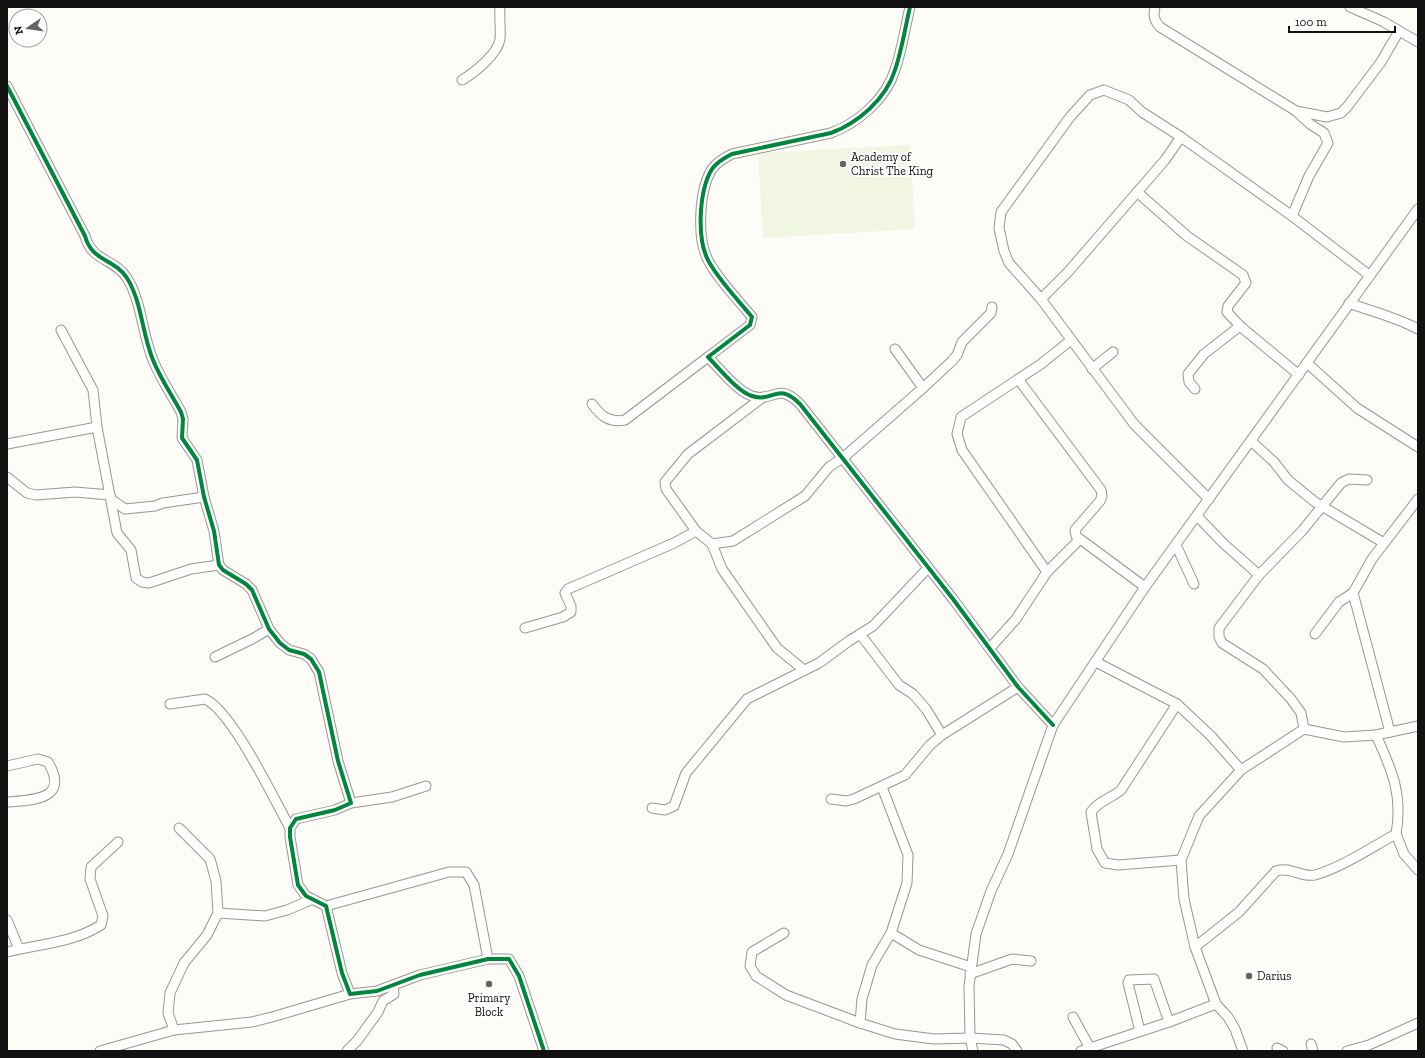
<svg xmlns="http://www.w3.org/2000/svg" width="1425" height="1058" viewBox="0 0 1425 1058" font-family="'Zilla Slab',serif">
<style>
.pitch{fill:#f0f6e1}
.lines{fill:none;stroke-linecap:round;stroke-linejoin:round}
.minor-casing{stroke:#979795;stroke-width:11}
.minor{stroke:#fffffe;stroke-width:9}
.cycleway-casing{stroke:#fff;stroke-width:6}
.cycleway{stroke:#00873e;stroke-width:4}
.poi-dot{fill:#646362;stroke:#fff;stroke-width:1.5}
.labels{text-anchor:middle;stroke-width:4;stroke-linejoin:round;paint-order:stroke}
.poi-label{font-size:12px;fill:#111;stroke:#fff;text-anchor:start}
</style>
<rect width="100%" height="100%" fill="#fdfcf7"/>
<path class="pitch" d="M910,145l5,84 -152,9 -5,-85z"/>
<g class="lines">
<defs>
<g id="minor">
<path d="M910,7c-5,21 -8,43 -15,63 -9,29 -37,53 -64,63l-99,21c-8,4 -15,8 -20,15 -13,21 -15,67 -5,89 8,18 32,43 45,59l-2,8 -42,32c11,11 29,34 44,39 22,7 25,-15 48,8l153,195 65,88 35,38"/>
<path d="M1155,7c-2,9 -1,13 5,20l136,84 31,6 14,-4 6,-6 34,-45 18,-31"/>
<path d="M1350,7l34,15 34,20"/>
<path d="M462,80c12,-7 36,-26 38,-41 1,-11 -1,-21 0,-32"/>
<path d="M7,86l78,150c7,26 29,22 42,42 15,24 15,56 26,82 7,18 19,35 28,52l2,7 -1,19 15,22 7,37 10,34 5,34 4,5 23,14 6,6 17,39 11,14 9,7 15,4 7,5 8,13 19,89 13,42 -16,7 -39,9 -6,9v9l8,48 8,11 20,10 16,67 8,21 27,-3 43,-16 68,-16h21l10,17 25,75"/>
<path d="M1181,137l111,79 77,59"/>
<path d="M1137,192l50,44 56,39 3,8 -18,23 -1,6 13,14 59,49"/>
<path d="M1292,216l17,-40 19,-33 -4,-10 -14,-9 -13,-12"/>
<path d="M1041,299l27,-27 97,-112 16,-23 -39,-25 -13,-12 -25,-10 -14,5 -20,22 -69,95 -2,16 5,23 5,12 32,36 93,125 75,75"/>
<path d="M1349,303c24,9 46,14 69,26"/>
<path d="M61,330l32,60 4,37 20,106 14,17 5,28 6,4 7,1 42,-14 28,-4"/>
<path d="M895,349l28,39"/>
<path d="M1307,363l50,45 61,39"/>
<path d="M1092,369l21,-17"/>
<path d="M1018,379l83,111 1,6 -2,5 -25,29 1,6 69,51"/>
<path d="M1195,389l-6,-7 -1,-8 16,-20 36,-28"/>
<path d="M592,404c9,12 17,19 33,16l83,-63"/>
<path d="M1251,441l23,21 14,18 27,22 69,41"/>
<path d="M7,444l90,-17"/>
<path d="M7,477l20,16 9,2 39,-3 35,3"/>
<path d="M112,500l13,9 30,-3 8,-3 41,-6"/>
<path d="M1197,516l27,28 35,31"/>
<path d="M696,531l-30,-42 -1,-7 23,-28 75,-57"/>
<path d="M712,544l21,-3 72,-45 24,-29 15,-10 79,-69 29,-27 5,-6 5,-13 29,-29 1,-6"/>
<path d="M1176,545l18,39"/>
<path d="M1047,572l-85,-122 -5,-16 4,-17 80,-53 30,-24"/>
<path d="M525,628l38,-11 8,-5v-6l-6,-13 3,-4 106,-46 22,-12 16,13 10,25 55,79 27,22"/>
<path d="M860,634l39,51 14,9 13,15 16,26"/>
<path d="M1315,634l24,-32 14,-9"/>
<path d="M990,648l26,-29 31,-47 32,-32"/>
<path d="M215,657l39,-19 15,-9"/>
<path d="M1096,662l81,42 34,32 30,34 63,-41 40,8 32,-2 42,-9"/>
<path d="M170,704l35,-5c27,12 69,100 85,129"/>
<path d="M1177,704l-56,86c-9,8 -23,11 -30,22l6,37 8,14 13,2 63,-5"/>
<path d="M1304,729l-3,-16 -10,-14 -28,-30 -41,-26 -3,-6v-9l40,-53 43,-44 39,-48 8,-4 18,1"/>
<path d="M1390,732l-37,-139 19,-34 46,-60"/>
<path d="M7,766l31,-7 10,3c22,38 -15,38 -41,40"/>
<path d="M1241,770l-42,46 -18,44 3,39 11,48 21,57 12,13 7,12 8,22"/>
<path d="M882,787l26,68 -1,28 -16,50 28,17 52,17"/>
<path d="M831,799l15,2 8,-2 51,-24 25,-30 12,-10 76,-48"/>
<path d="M351,803l41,-6 34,-11"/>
<path d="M652,808l13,2 9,-4 12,-33 61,-74 72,-36 30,-22 24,-15 55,-58"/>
<path d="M1396,834l8,20 14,16"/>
<path d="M326,906l123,-34h17l8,13 14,74"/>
<path d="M218,913l47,3 22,-6 26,-11"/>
<path d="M7,920l12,29"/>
<path d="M784,933l-32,19 -2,14 6,10 30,19 74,28 35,11 39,5 36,-1 34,2 8,4 5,7"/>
<path d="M1195,947l44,-35 37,-41c13,-5 26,7 39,4 26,-7 57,-28 81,-41 7,-39 -4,-64 -20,-99"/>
<path d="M7,952c31,-8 66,-9 94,-27l2,-9 -13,-37 1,-12 27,-25"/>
<path d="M970,974l42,-15 19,2"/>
<path d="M1073,1017l17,31 -9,3"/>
<path d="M860,1023l2,-24 10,-34 19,-32"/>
<path d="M174,1030l-6,-17 2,-20 14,-30 23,-28 11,-22 -2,-32 -6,-22 -31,-31"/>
<path d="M1140,1031l-12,-48 1,-3 25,-1 15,43"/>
<path d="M1311,1044l2,7"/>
<path d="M1277,1048l6,3"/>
<path d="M100,1051l74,-21 78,-8 20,-5 78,-23"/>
<path d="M347,1051l10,-10 21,-29 5,-11 11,-7 -1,-9"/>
<path d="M973,1051l-3,-13 -1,-52 7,-52 15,-43 17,-37 45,-129 92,-138 273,-378"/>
<path d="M1091,1051l-1,-3 79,-26 47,-18"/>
<path d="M1347,1051l22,-6 49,-22"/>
</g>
</defs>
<use href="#minor" class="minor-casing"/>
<use href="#minor" class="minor"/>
<defs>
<g id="cycleway">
<path d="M910,7c-5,21 -8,43 -15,63 -9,29 -37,53 -64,63l-99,21c-8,4 -15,8 -20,15 -13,21 -15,67 -5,89 8,18 32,43 45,59l-2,8 -42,32c11,11 29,34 44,39 22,7 25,-15 48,8l153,195 65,88 35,38"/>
<path d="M7,86l78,150c7,26 29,22 42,42 15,24 15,56 26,82 7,18 19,35 28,52l2,7 -1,19 15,22 7,37 10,34 5,34 4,5 23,14 6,6 17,39 11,14 9,7 15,4 7,5 8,13 19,89 13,42 -16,7 -39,9 -6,9v9l8,48 8,11 20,10 16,67 8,21 27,-3 43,-16 68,-16h21l10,17 25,75"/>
</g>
</defs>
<use href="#cycleway" class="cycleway-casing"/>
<use href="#cycleway" class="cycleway"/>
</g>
<g class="poi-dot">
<circle cx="843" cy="164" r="4"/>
<circle cx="1249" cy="976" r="4"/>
<circle cx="489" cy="984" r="4"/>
</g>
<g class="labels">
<g class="poi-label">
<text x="851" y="161">Academy of<tspan x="851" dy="14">Christ The King</tspan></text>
<text x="1257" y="980">Darius</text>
<text x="489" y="1002" text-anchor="middle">Primary<tspan x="489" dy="14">Block</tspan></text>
</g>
</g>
<rect width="1425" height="1058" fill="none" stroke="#111111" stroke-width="16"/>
<g transform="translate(28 28) rotate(257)"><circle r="19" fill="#ffffff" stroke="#a0a0a0"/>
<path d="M0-3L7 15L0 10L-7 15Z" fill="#646362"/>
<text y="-6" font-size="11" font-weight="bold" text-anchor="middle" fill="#111111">N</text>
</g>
<path d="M1289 26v6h106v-6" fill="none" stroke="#111111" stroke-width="2"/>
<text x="1295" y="26" font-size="12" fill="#111111" stroke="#ffffff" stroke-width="3" paint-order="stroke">100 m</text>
</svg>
